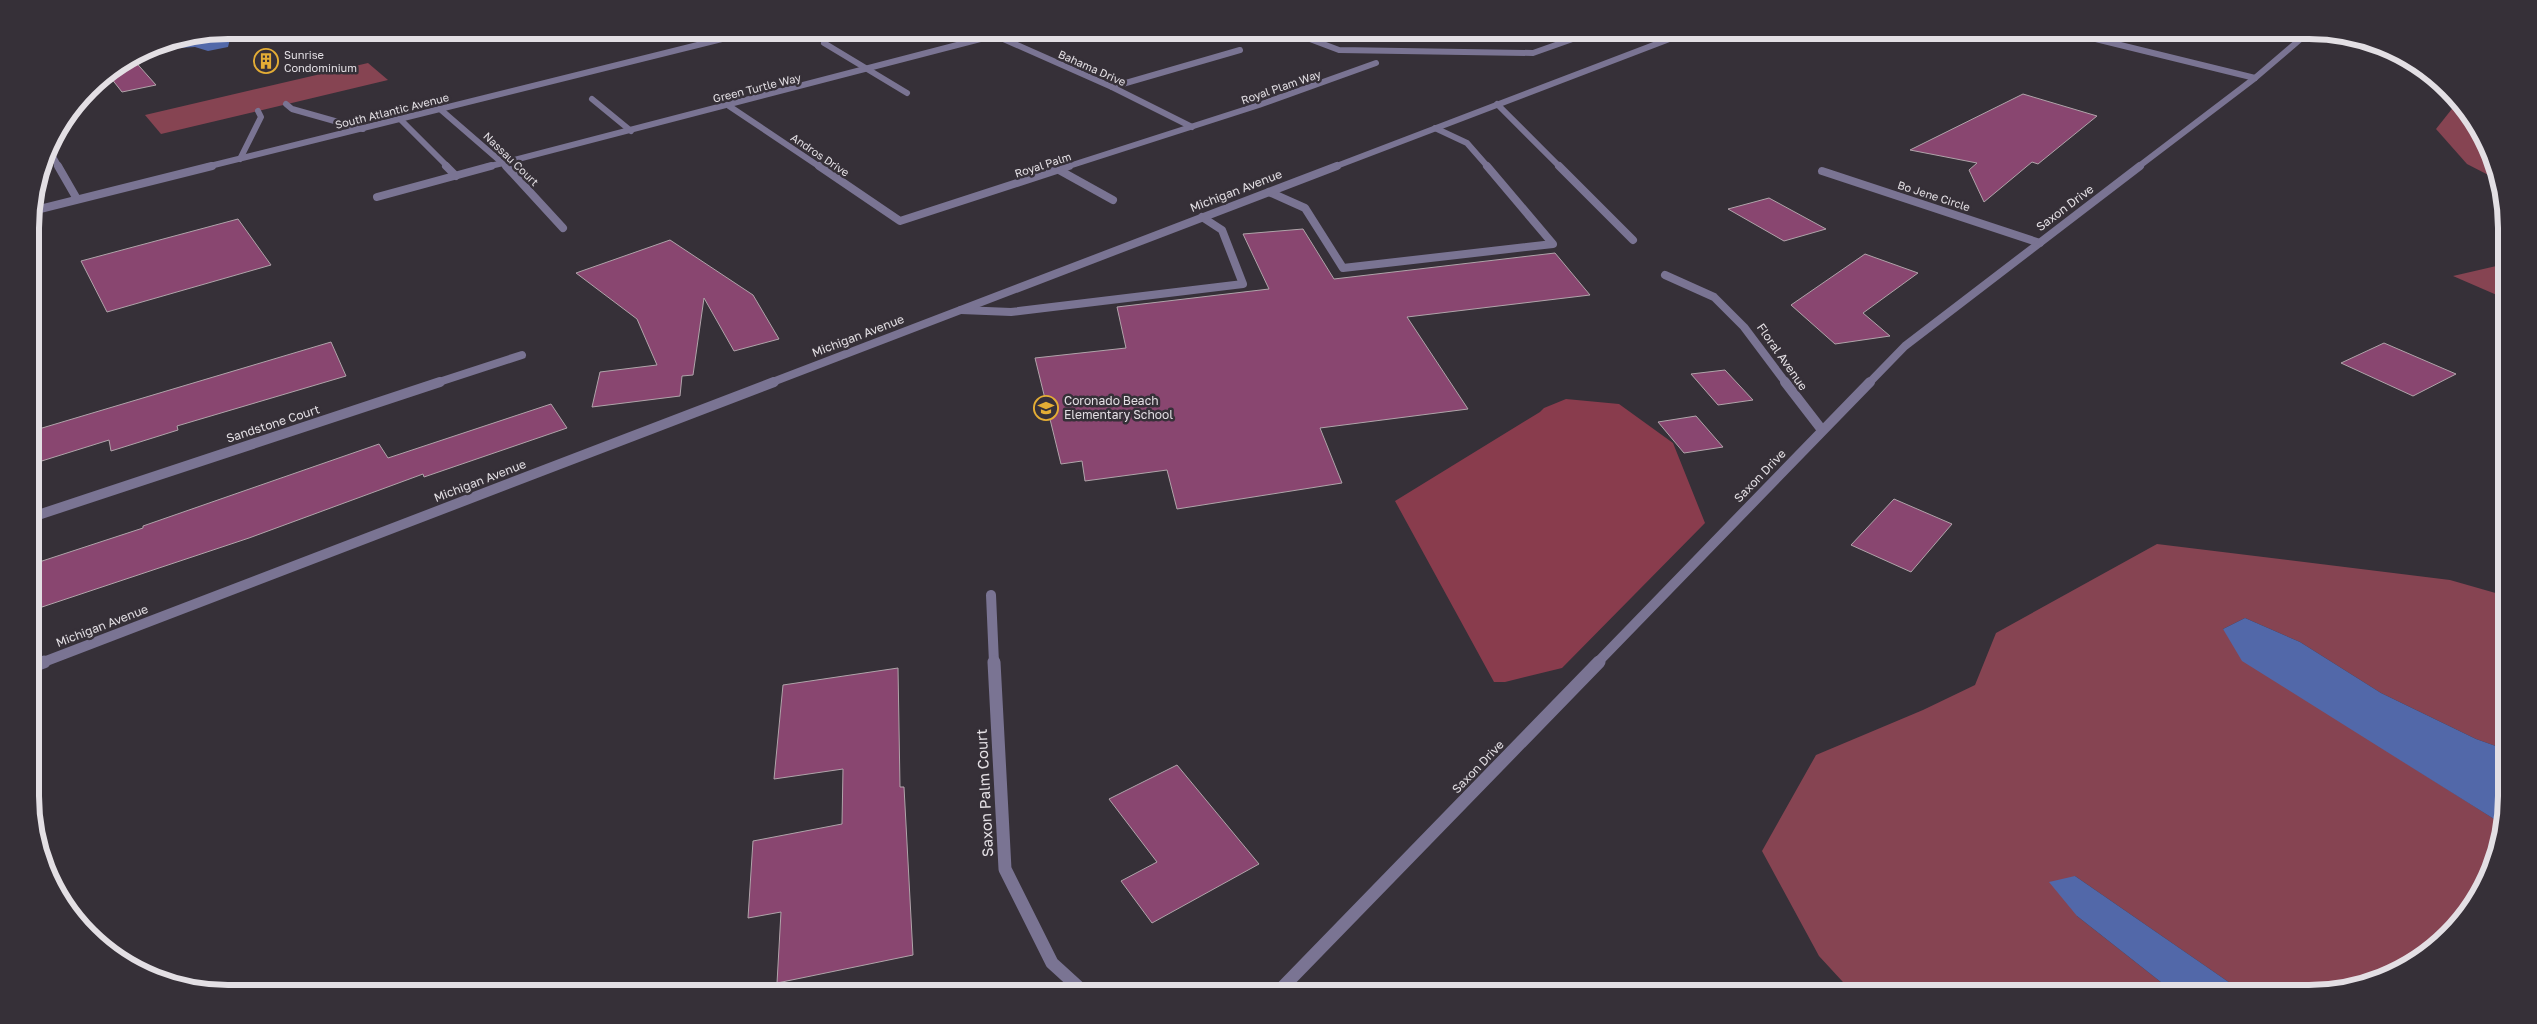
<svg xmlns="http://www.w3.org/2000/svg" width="2537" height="1024" viewBox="0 0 2537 1024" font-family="'Golos Text',sans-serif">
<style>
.green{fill:#864452}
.forest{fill:#893c4d}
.water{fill:#5268a9}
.building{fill:#894670;stroke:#b0a4aa}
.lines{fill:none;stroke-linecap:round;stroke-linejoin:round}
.service-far1{stroke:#7a7493;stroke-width:6}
.service{stroke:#7a7493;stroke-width:8}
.minor-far3{stroke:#7a7493;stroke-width:6}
.minor-far2{stroke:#7a7493;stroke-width:8}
.minor-far1{stroke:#7a7493;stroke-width:10}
.minor{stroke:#7a7493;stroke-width:13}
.tertiary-far3{stroke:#7a7493;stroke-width:6}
.tertiary-far2{stroke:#7a7493;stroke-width:8}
.tertiary-far1{stroke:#7a7493;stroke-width:10}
.tertiary{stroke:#7a7493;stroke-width:13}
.labels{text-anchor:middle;stroke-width:5;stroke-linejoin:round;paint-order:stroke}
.far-poi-label{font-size:11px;fill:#e3dfe4;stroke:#363038;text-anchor:start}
.far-street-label{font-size:11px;fill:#e3dfe4;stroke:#363038}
.street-label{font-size:12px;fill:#e3dfe4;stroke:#363038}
.poi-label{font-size:12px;fill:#e3dfe4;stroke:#363038;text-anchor:start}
.near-street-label{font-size:15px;fill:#e3dfe4;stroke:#363038}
.rim{fill:none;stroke:#e3dfe4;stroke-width:6}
</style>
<rect width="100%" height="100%" fill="#363038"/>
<g class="green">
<path d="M368,63l20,17 -227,54 -16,-19z"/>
<path d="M2459,100l33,52 8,29 -33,-17 -31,-35z"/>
<path d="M2505,264l1,35 -53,-23z"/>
<path d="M2157,544l293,36 56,16 1,154 -31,-11 -95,-46 -81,-51 -55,-24 -22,11 153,115 126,80 -6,36 -30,56 -37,37 -56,30 -51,11h-76l-171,-118 2,40 99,78h-322l-35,-38 -57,-105 54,-96 107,-45 52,-25 21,-52z"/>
</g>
<path class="forest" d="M1566,399l53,5 54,39 32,80 -143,145 -57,14h-11l-99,-181 145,-89 4,-4z"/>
<g class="water">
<path d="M235,33l9,1 -14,5 -2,8 -20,4 -13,-4 -17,1 3,-4z"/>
<path d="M2245,618l55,24 81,51 95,46 31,11v46l-5,28 -260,-163 -19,-32z"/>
<path d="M2075,876l171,118h-70l-99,-78 -28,-34z"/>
</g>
<g class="building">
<path d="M132,58l24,27 -34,7 -15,-19z"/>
<path d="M2023,94l74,22 -59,48 -6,-2 -48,40 -15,-32 8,-7 -67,-13z"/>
<path d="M1769,198l57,31 -42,12 -56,-32z"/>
<path d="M238,219l33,46 -164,47 -26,-51z"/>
<path d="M1303,229l31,50 221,-26 35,42 -183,22 61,92 -148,19 22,55 -165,26 -10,-39 -82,11 -3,-20 -21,3 -26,-106 91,-10 -9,-41 152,-18 -26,-55z"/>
<path d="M670,240l83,55 26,44 -45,12 -30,-53 -11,77 -11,1 -2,20 -88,11 8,-35 57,-7 -20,-46 -61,-46z"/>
<path d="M1865,254l53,19 -55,40 27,23 -55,8 -44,-39z"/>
<path d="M331,342l15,34 -169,50 1,4 -67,21 -2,-11 -77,24v-33z"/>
<path d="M2384,343l72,31 -43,22 -72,-33z"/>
<path d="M1725,370l28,30 -35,5 -27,-31z"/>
<path d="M551,404l16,24 -143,49 -1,-3 -174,64 -210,70 -6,-44 110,-36v-2l236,-82 9,14z"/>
<path d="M1696,416l27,31 -39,6 -26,-31z"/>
<path d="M1894,499l58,25 -41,48 -60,-27z"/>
<path d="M898,668l2,119h4l9,168 -136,28 4,-71 -33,6 5,-77 89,-17 1,-55 -69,10 9,-94z"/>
<path d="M1177,765l82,99 -107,59 -31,-42 36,-19 -48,-63z"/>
</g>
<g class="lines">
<g class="service-far1">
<path d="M824,43l83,50"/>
<path d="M592,99l39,32"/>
<path d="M286,104l6,5 71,20"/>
<path d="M400,119l48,48"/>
<path d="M1435,128l32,15 21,24"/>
<path d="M48,148l11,19"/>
<path d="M240,159l21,-42 -3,-6"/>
<path d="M486,167l17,-4"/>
</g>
<g class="service">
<path d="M58,166l19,33"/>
<path d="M446,166l10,10"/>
<path d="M1059,170l54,30"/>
<path d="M1269,192l36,16 38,60 210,-24 -66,-78"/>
<path d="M377,197l114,-31"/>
<path d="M961,310l50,2 232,-28 -21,-54 -20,-13"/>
</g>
<g class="minor-far3">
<path d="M983,30l129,57 80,40"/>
<path d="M1286,30l53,20 194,3 65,-23"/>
<path d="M2059,30l196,48"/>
<path d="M1112,87l128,-37"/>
<path d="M1497,104l63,63"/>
<path d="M729,106l91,61"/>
<path d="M440,109l67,58"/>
<path d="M503,163l512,-133"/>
<path d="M1066,167l193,-62 117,-42"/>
<path d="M1334,167l359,-137"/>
</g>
<g class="minor-far2">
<path d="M506,166l57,62"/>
<path d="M819,166l81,55 169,-55"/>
<path d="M1559,166l74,74"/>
<path d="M1822,171l218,72"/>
<path d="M1665,275l49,22 30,30 42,56"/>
<path d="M436,383l86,-28"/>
<path d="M770,383l567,-217"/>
</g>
<g class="minor-far1">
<path d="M1785,382l37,48"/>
<path d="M32,517l408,-135"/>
<path d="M991,595l3,68"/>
<path d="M41,663l733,-281"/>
</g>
<g class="minor">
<path d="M994,662l11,207 47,94 34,31"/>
<path d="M33,666l11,-4"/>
</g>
<g class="tertiary-far3">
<path d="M206,167l552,-137"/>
<path d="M2138,167l117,-89 56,-48"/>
</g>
<g class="tertiary-far2">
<path d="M32,211l180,-45"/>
<path d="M1869,383l36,-37 235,-180"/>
</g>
<path class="tertiary-far1" d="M1597,663l273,-281"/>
<path class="tertiary" d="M1276,994l323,-332"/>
</g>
<defs>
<symbol id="building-ring" viewBox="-11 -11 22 22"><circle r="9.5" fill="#363038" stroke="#e4ad35" stroke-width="1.5"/><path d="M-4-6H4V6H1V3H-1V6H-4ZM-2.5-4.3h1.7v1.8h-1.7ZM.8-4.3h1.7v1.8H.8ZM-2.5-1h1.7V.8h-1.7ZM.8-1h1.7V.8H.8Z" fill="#e4ad35"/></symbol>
<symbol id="school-ring" viewBox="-11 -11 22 22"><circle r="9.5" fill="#363038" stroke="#e4ad35" stroke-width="1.5"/><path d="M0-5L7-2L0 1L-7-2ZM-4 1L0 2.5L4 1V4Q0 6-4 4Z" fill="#e4ad35"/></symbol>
</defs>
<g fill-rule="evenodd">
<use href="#building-ring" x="252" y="47" width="28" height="28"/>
<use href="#school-ring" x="1032" y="394" width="28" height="28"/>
</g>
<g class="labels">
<g class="far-poi-label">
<text x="284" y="59">Sunrise<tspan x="284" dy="13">Condominium</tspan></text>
</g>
<g class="far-street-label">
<text transform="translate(1092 68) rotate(24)" y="4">Bahama Drive</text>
<text transform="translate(1281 87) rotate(-19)" y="4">Royal Plam Way</text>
<text transform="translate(757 88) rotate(-14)" y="4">Green Turtle Way</text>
<text transform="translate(392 111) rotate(-14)" y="4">South Atlantic Avenue</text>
<text transform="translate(820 155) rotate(34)" y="4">Andros Drive</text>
<text transform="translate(511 159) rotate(44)" y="4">Nassau Court</text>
<text transform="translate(1043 165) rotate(-18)" y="4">Royal Palm</text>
<text transform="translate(1934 196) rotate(18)" y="4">Bo Jene Circle</text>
</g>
<g class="street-label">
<text transform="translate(1236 191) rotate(-21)" y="4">Michigan Avenue</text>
<text transform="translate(2065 208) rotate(-37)" y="4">Saxon Drive</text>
<text transform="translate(858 336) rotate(-21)" y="4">Michigan Avenue</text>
<text transform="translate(1782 357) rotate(55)" y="4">Floral Avenue</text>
<text transform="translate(273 424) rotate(-18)" y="4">Sandstone Court</text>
<text transform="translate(1760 476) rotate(-46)" y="4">Saxon Drive</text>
<text transform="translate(480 481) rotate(-21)" y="4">Michigan Avenue</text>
<text transform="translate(102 626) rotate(-21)" y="4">Michigan Avenue</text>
<text transform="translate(1478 767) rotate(-46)" y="4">Saxon Drive</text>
</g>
<g class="poi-label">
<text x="1064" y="405">Coronado Beach<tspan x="1064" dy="14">Elementary School</tspan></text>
</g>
<g class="near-street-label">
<text transform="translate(985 793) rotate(-93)" y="5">Saxon Palm Court</text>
</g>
</g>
<path d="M0 0H2537V1024H0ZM228 39H2309A189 189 0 0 1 2498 228V796A189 189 0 0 1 2309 985H228A189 189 0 0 1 39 796V228A189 189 0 0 1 228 39Z" fill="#363038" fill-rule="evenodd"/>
<path class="rim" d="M228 39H2309A189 189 0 0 1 2498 228V796A189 189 0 0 1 2309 985H228A189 189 0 0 1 39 796V228A189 189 0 0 1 228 39Z"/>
</svg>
